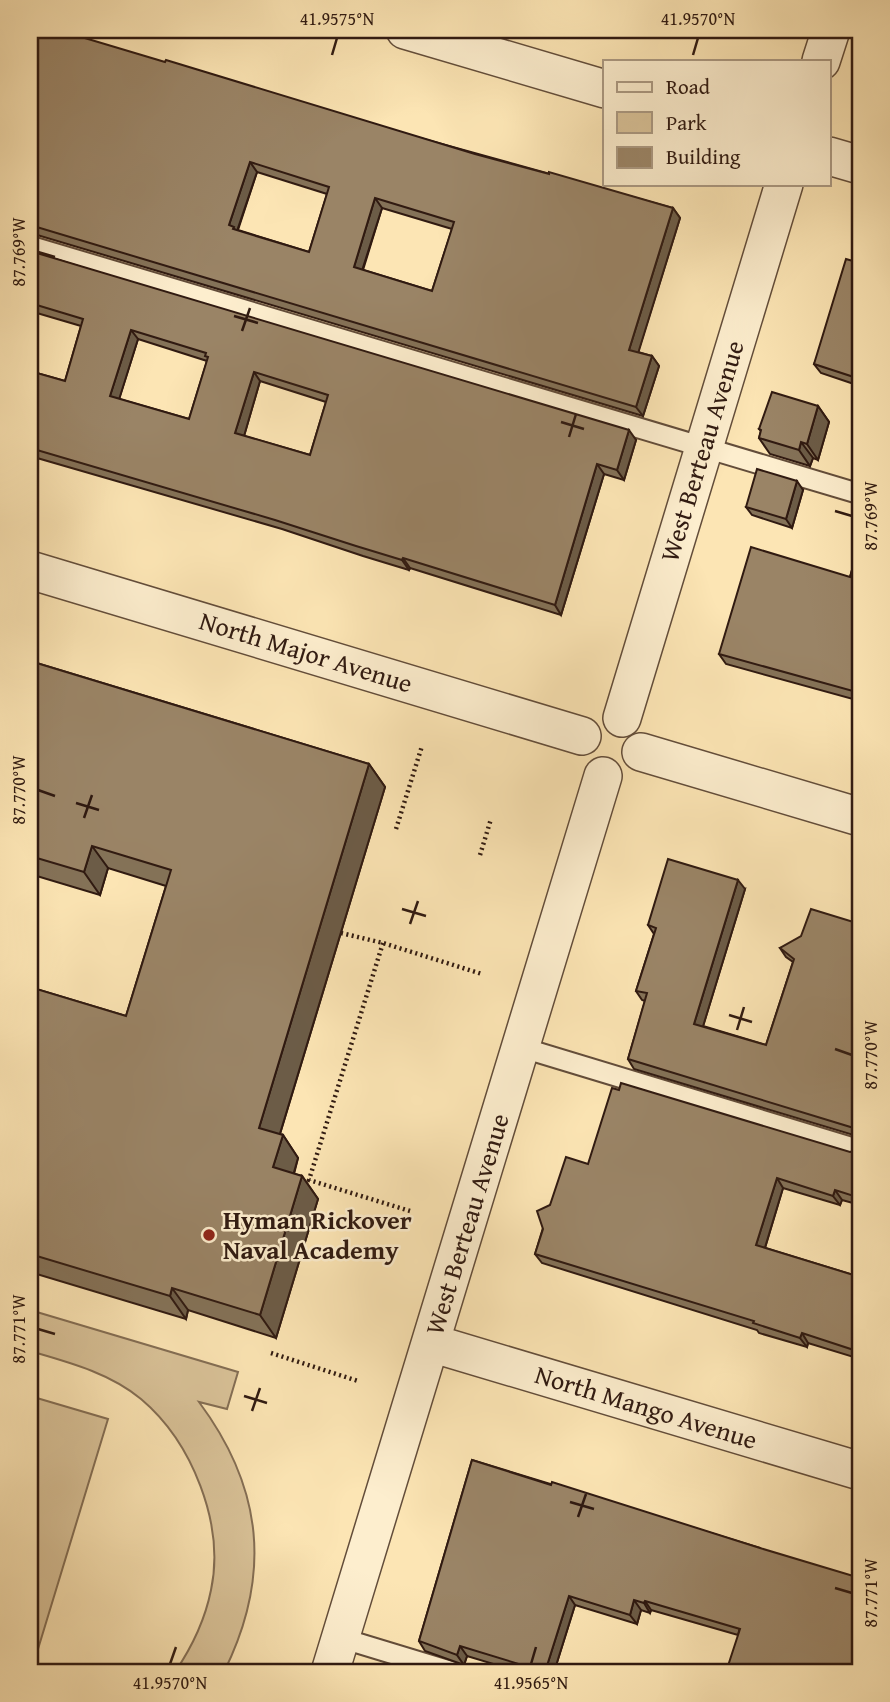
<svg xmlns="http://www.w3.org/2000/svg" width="890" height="1702" viewBox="0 0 890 1702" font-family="'Gentium Book Plus',serif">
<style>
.green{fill:#d9c298;stroke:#846e54;stroke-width:2}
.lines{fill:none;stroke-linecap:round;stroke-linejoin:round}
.lane-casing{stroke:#634d3a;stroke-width:23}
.street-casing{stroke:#634d3a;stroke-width:40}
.path{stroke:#301a11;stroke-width:4.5;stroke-dasharray:2 3.5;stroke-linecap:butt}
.lane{stroke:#fdeece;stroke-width:19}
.street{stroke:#fdeece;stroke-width:37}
.wall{fill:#847258;stroke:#301a11;stroke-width:2;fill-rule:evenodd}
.shaded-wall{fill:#6c5c47;stroke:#301a11;stroke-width:2}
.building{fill:#9a8466;stroke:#301a11;stroke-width:2;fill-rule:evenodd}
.ticks{fill:none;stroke:#301a11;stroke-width:2.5}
.poi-dot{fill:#8f2418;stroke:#fdeece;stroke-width:2.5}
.labels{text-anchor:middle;stroke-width:5;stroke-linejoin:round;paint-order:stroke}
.street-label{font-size:26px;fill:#301a11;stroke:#fdeece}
.poi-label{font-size:26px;font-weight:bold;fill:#301a11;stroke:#fdeece;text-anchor:start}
.neatline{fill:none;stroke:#301a11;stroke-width:2.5}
.ticks-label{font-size:18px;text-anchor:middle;fill:#301a11}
</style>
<rect width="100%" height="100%" fill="#fce5b4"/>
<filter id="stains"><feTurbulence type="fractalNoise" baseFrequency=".00286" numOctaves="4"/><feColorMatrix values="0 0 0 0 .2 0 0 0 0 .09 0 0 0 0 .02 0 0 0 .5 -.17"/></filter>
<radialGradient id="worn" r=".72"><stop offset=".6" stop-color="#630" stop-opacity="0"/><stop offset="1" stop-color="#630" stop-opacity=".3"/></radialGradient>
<g class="green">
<path d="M30,1310l208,62 -11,37 -28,-7c64,86 73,173 25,270h-49c17,-25 30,-52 36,-82 14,-66 -19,-148 -70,-191 -31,-26 -73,-37 -111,-48z"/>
<path d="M30,1396l78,23 -77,253h-1z"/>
</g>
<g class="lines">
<defs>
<g id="lane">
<path d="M30,246l830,248"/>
<path d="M520,1047l340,103"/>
<path d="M341,1638l112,34"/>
</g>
<g id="street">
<path d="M405,30l200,59"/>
<path d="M821,61l10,-31"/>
<path d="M829,156l31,9"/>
<path d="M30,570l552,166"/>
<path d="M622,718l162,-534"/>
<path d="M641,752l219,65"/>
<path d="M431,1343l429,128"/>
<path d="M330,1672l273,-896"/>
</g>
</defs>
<use href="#lane" class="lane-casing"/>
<use href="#street" class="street-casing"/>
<g class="path">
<path d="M396,829l26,-83"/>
<path d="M480,855l11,-36"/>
<path d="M341,933l42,10 99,31"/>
<path d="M383,943l-74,237 101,31"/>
<path d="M271,1353l87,28"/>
</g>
<use href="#lane" class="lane"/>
<use href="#street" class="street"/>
</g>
<g class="wall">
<path d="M30,30l643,178 7,10 -42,134 14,4 7,10 -16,50 -609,-182 -4,1zM257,172l70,22 -18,58 -71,-22zM382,208l70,21 -20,62 -69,-21z"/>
<path d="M30,251l606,189 -12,40 -20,-6 -43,141 -151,-47 -1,2 -46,-14 -81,-27 -245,-71 -1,2 -6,-2v-87l35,10 16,-55 -51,-15zM138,339l69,22 -18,58 -70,-20zM260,381l66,21 -16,53 -66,-19z"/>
<path d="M860,263v123l-39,-13 -7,-9z"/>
<path d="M818,406l11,16 -11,38 -5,-2 -3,8 -40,-12 -11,-16 2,-7 -2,-2z"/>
<path d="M803,490l-11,38 -40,-13 -6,-8z"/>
<path d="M860,542v159l-134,-37 -7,-10 131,-77z"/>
<path d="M30,661l339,103 16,23 -105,347 3,1 15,23 -4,16 8,2 16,23 -42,139 -88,-28 -2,9 -156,-47v-285l96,29 40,-130 -58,-18 -8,27 -70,-21z"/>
<path d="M745,889l-42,137 63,19 27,-83 -7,-5 -6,-9 80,-24v213l-226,-68 -6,-10 17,-58 -3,-1 -6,-9 18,-57 -6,-9z"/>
<path d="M860,1150v55l-18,-5 -2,5 -57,-17 -18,60 95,29v82l-52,-16 -1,4 -48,-14 -2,-3 -215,-67 -7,-9 15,-49 38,-41 262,-12z"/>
<path d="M472,1460l288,88 -22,87 -87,-25 -1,3 -9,-3 -4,14 -62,-19 -21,67h-34l-53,-16 -3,9 -39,-14 -6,-10z"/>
</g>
<g class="shaded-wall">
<path d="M250,162l7,10 -20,59 -8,-6z"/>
<path d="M375,198l7,10 -22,69 -6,-10z"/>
<path d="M673,208l7,10 -44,142 -7,-10z"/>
<path d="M131,330l7,9 -21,67 -7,-10z"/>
<path d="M652,356l7,10 -16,50 -7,-9z"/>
<path d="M254,372l6,9 -18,62 -7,-10z"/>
<path d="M818,406l11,16 -11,38 -11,-16z"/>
<path d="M629,430l7,10 -12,40 -7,-10z"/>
<path d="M801,442l12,16 -3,8 -11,-16z"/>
<path d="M30,448l7,10 -1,2 -6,-9z"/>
<path d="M597,464l7,10 -43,141 -6,-10z"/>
<path d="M797,481l6,9 -11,38 -6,-9z"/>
<path d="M403,558l7,10 -1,2 -7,-10z"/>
<path d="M369,764l16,23 -110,363 -16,-22z"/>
<path d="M92,846l16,22 -8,27 -16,-23z"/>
<path d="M738,880l7,9 -44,144 -7,-9z"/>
<path d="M283,1135l15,23 -9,32 -16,-23z"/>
<path d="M302,1176l16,23 -42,139 -16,-23z"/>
<path d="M777,1178l6,10 -20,66 -7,-9z"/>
<path d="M835,1190l7,10 -2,5 -7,-9z"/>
<path d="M172,1288l16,22 -2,9 -16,-23z"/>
<path d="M802,1333l6,10 -1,4 -7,-9z"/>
<path d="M569,1596l6,9 -21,67h-9z"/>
<path d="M634,1600l7,10 -4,14 -7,-9z"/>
<path d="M645,1601l6,9 -1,3 -6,-10z"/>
<path d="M460,1646l7,10 -3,9 -7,-10z"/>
</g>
<g class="building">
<path d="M30,30h28l107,32 1,-2 309,94 74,20v-2l124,36 -44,142 23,6 -16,51 -606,-182zM250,162l79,25 -20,65 -76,-23 1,-2 -5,-2zM375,198l79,24 -22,69 -78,-24z"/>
<path d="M30,251l599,179 -12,40 -20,-6 -42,141 -152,-47 -1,2 -46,-14 -81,-26 -245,-72v-77l35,10 18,-62 -53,-16zM131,330l75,23 -1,3 3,1 -19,62 -79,-23zM254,372l74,23 -18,60 -75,-22z"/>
<path d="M846,259l14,4v116l-46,-15z"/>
<path d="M772,392l46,14 -11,38 -6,-2 -2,8 -40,-12 2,-8 -2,-1z"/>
<path d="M757,469l40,12 -11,38 -40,-12z"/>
<path d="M860,542v151l-141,-39 32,-107 99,30z"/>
<path d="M30,661l339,103 -110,364 24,7 -10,32 29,9 -42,139 -88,-27 -2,8 -140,-42v-267l96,29 45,-146 -79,-24 -8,26 -54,-16z"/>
<path d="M668,859l70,21 -44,144 72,21 28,-86 -14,-11 21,-12 10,-27 49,15v207l-3,-2 -229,-70 19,-66 -11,-2 20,-63 -8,-3z"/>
<path d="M621,1083l229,69 10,-2v48l-25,-8 -2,6 -56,-18 -21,67 104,32v75l-58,-19 -2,5 -47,-15 1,-2 -219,-67 8,-25 -6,-18 13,-6 16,-48 22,7 24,-76 7,2z"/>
<path d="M472,1460l79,25 1,-3 208,66 100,30v94h-134l14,-43 -95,-28 -1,2 -10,-3 -4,15 -61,-19 -24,76 -85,-26 -3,9 -38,-14z"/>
</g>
<path class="ticks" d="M332,55l5,-17M693,55l5,-17M38,252l17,5M234,316l24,7M242,331l8,-23M561,422l23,7M569,437l7,-23M835,511l17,5M38,790l17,6M76,803l23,7M84,818l8,-23M402,909l24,7M410,924l8,-23M729,1015l23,7M737,1030l7,-23M835,1049l17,6M38,1329l17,5M244,1396l23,7M252,1411l8,-23M570,1502l24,7M578,1517l8,-23M835,1588l17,5M170,1664l6,-17M531,1664l5,-17"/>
<circle class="poi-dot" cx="209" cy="1235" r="7"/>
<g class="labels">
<g class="street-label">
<text transform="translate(702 451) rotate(-73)" y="9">West Berteau Avenue</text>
<text transform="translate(306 652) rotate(17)" y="9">North Major Avenue</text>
<text transform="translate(467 1224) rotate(-73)" y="9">West Berteau Avenue</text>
<text transform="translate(646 1407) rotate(17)" y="9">North Mango Avenue</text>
</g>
<g class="poi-label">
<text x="223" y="1229">Hyman Rickover<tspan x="223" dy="30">Naval Academy</tspan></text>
</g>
</g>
<rect width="890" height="1702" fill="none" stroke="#fce5b4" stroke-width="77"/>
<rect x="603" y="60" width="228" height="126" fill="#fdeece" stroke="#ab9982" stroke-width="2"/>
<rect x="617" y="82" width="35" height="10" fill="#fdeece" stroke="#ab9982" stroke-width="2"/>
<text x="666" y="94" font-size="21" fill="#301a11">Road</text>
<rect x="617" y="112" width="35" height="21" fill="#d9c298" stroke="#ab9982" stroke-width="2"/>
<text x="666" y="130" font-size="21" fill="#301a11">Park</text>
<rect x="617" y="147" width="35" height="21" fill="#9a8466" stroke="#ab9982" stroke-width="2"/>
<text x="666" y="164" font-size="21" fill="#301a11">Building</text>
<rect x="38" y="38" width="814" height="1626" class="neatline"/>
<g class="ticks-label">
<text x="337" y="25">41.9575°N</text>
<text x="698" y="25">41.9570°N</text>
<text transform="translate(19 252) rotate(-90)" y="6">87.769°W</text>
<text transform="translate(871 516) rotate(-90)" y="6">87.769°W</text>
<text transform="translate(19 790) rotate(-90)" y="6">87.770°W</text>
<text transform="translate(871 1055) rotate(-90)" y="6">87.770°W</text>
<text transform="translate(19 1329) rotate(-90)" y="6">87.771°W</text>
<text transform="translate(871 1593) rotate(-90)" y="6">87.771°W</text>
<text x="170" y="1689">41.9570°N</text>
<text x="531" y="1689">41.9565°N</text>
</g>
<rect width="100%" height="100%" filter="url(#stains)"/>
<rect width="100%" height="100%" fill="url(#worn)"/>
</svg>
